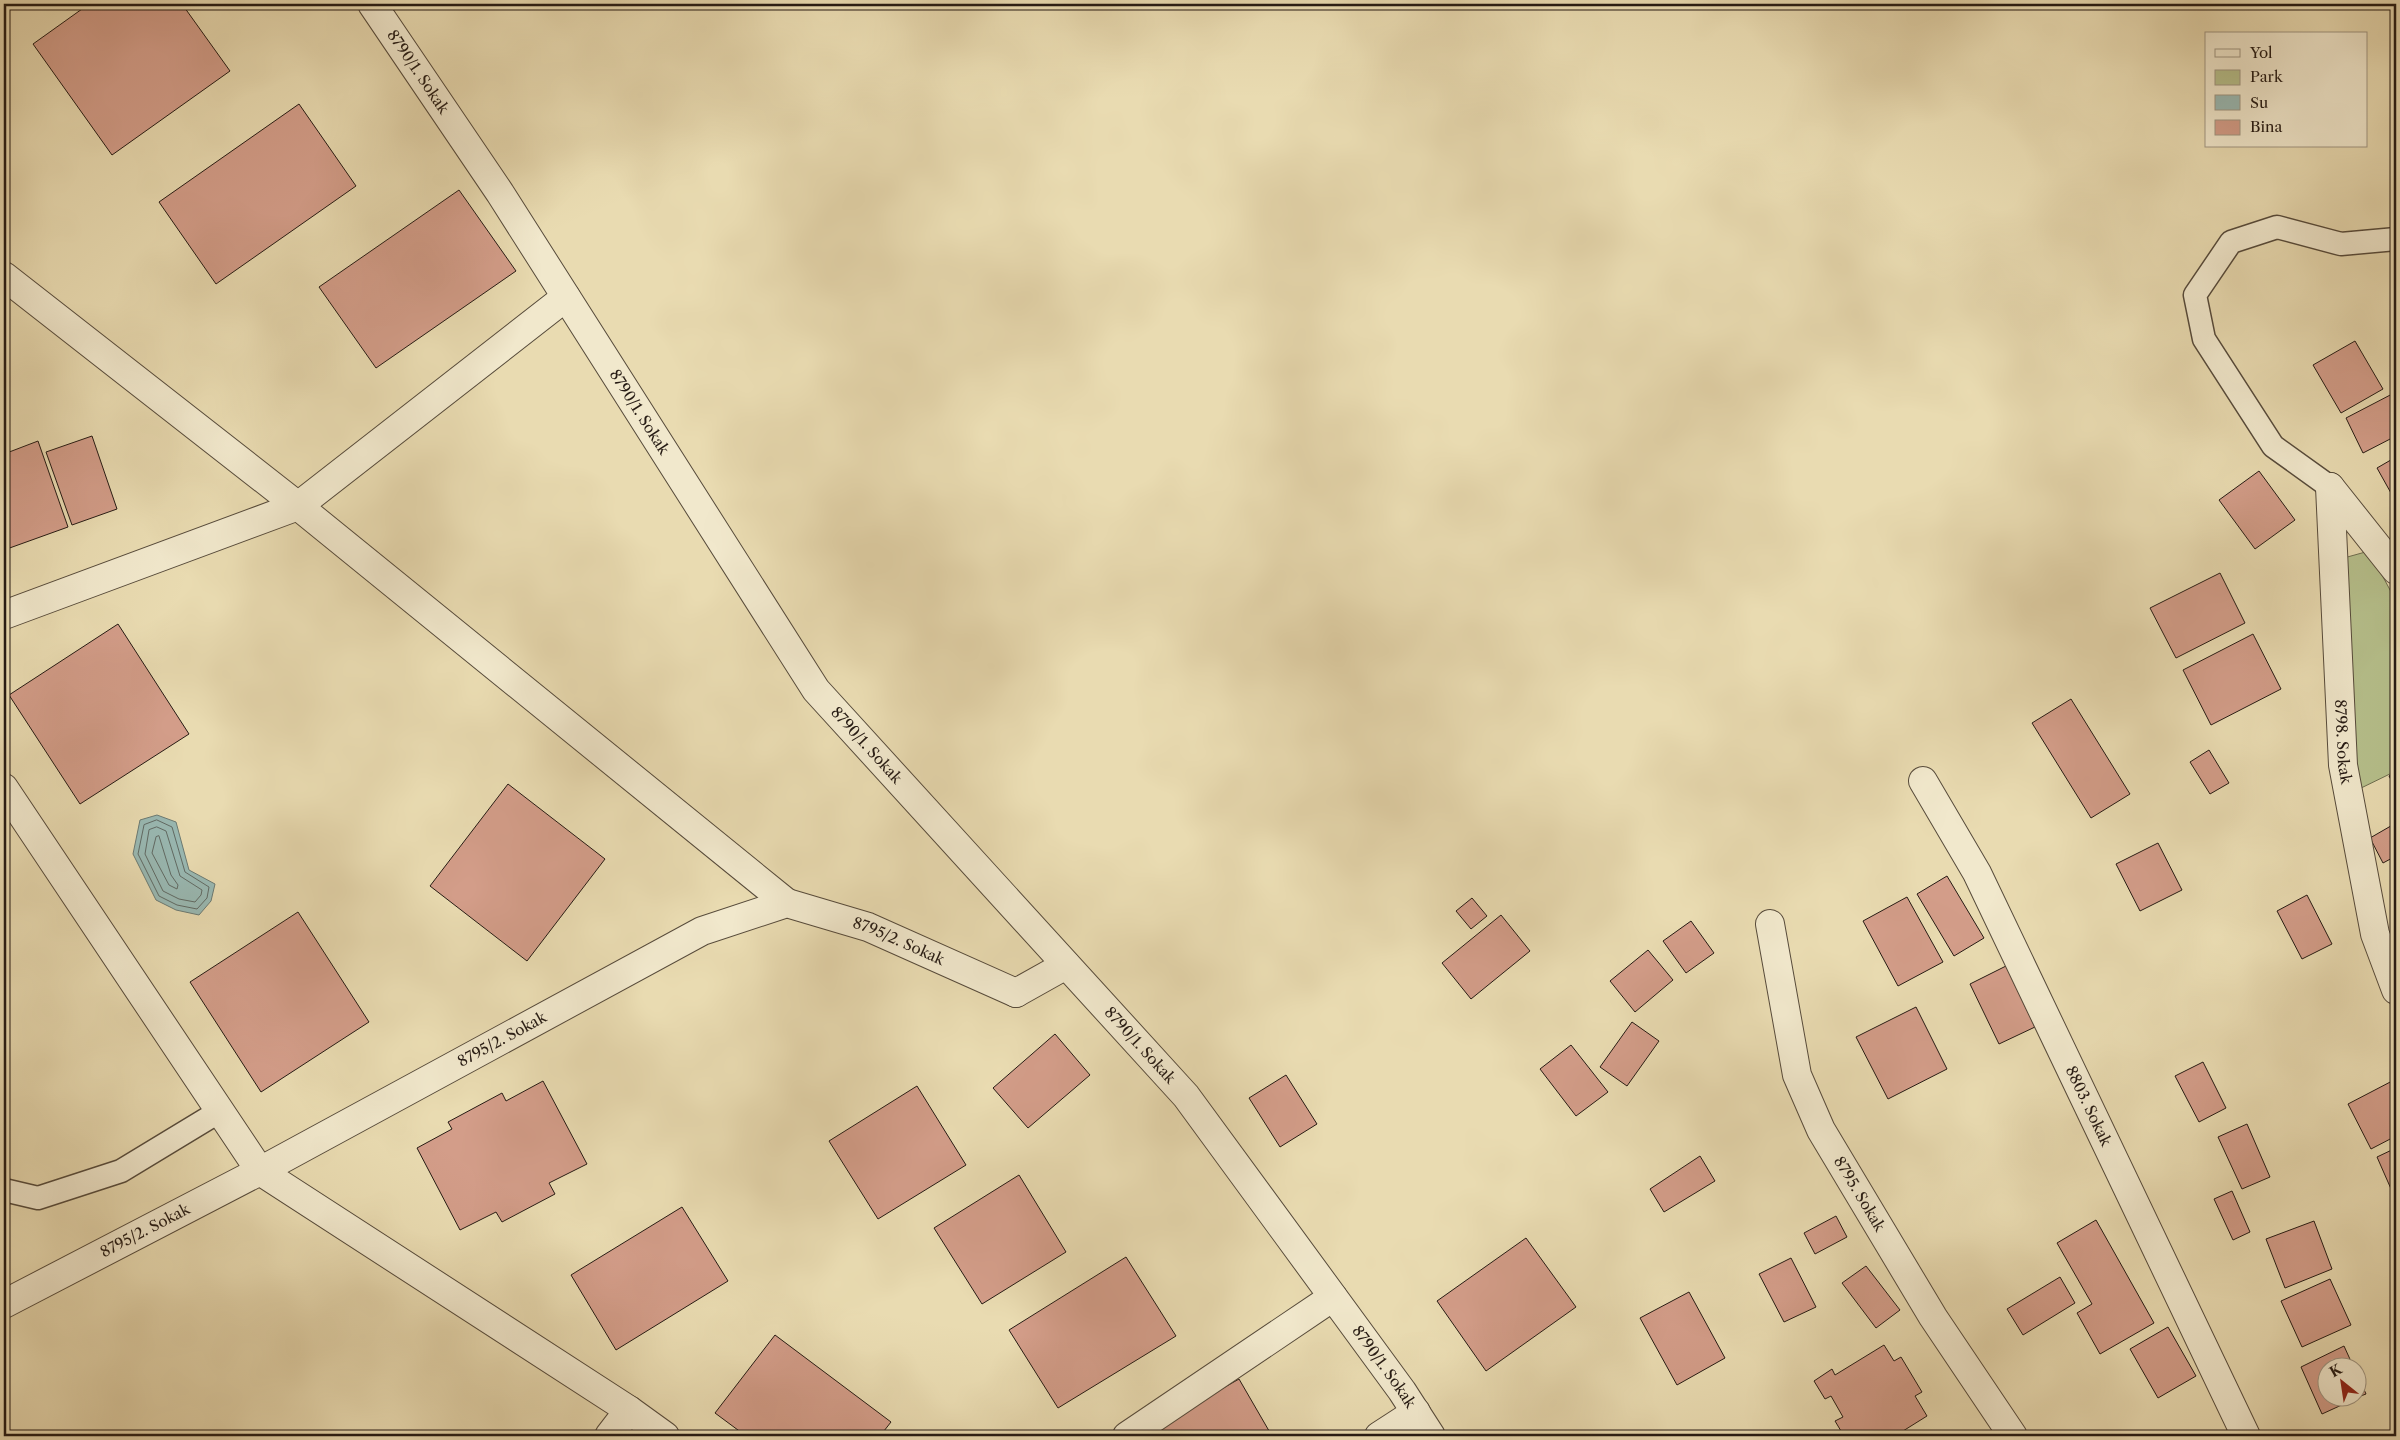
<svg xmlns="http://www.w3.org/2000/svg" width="2400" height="1440" viewBox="0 0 2400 1440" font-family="'Libre Caslon Text',serif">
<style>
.green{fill:#b6c08c;stroke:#6e6e50}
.water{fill:#99b9b3;stroke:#6b7a73}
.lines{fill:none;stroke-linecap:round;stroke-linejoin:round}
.shore{stroke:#606a64;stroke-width:1}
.building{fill:#d39d89;stroke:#261b14}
.lane-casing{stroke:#574b3b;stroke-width:25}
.street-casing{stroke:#574b3b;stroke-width:30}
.lane{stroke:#f1e8cc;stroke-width:22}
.street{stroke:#f1e8cc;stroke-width:28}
.labels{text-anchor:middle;stroke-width:4;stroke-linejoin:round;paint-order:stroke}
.street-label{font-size:15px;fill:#261b14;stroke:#f1e8cc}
</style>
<rect width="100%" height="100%" fill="#e9dbb1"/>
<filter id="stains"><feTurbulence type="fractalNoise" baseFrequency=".004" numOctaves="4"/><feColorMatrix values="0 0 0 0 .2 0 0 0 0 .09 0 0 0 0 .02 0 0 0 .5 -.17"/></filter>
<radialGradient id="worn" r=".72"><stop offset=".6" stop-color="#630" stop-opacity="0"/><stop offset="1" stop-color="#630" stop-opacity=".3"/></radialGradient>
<path class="green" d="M2369,551l27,50v170l-39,19 -24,-229z"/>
<path class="water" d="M157,815l19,7 13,48 26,14 -4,17 -12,14 -23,-5 -20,-10 -23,-46 7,-34z"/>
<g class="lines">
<g class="shore">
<path d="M157,820l15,7 13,45 24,15 -2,11 -10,11 -20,-4 -18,-9 -21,-42 6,-29z"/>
<path d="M157,827l9,4 14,45 22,14 -1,5 -6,7 -16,-3 -16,-8 -18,-37 4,-24z"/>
<path d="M159,836l12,39 7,10 -1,4 -8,-4 -17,-32 4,-16z"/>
</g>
</g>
<g class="building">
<path d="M89,4h93l48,67 -118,84 -79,-111z"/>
<path d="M299,104l57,82 -140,98 -57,-82z"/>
<path d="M459,190l57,81 -140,97 -57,-81z"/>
<path d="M2355,341l28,48 -42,24 -28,-48z"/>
<path d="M2396,392v44l-33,17 -17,-35z"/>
<path d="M92,436l25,73 -45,16 -26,-73z"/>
<path d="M38,441l30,86 -64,23v-96z"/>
<path d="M2396,457v45l-19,-34z"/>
<path d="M2259,471l36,49 -40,29 -36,-49z"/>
<path d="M2220,573l25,50 -69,35 -26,-50z"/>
<path d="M118,624l71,110 -109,70 -71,-109z"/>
<path d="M2253,634l28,55 -70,36 -28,-55z"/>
<path d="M2071,699l59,95 -39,24 -59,-95z"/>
<path d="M2209,750l20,33 -19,11 -20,-32z"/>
<path d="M2396,772v17l-7,-13z"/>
<path d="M508,784l97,75 -78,102 -97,-75z"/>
<path d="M2396,823v33l-13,7 -13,-25z"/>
<path d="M2158,843l24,47 -42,21 -24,-47z"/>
<path d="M1947,876l37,62 -30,18 -37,-62z"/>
<path d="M2307,895l25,49 -30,15 -25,-48z"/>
<path d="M1907,897l36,65 -45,24 -35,-65z"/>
<path d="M1472,898l15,18 -16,13 -15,-18z"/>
<path d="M298,912l71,110 -108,70 -71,-110z"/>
<path d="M1501,915l29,36 -59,48 -29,-36z"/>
<path d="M1691,921l23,32 -28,20 -23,-32z"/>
<path d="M1648,950l25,30 -38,32 -25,-31z"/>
<path d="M2006,966l29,61 -36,17 -29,-60z"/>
<path d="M1916,1007l31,62 -59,30 -32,-62z"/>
<path d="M1632,1022l27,19 -32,45 -27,-19z"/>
<path d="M1055,1034l35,41 -62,53 -35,-40z"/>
<path d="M1571,1045l37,47 -32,24 -36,-47z"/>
<path d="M2203,1062l23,46 -27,14 -24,-46z"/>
<path d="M1286,1075l31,49 -37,23 -31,-49z"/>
<path d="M2396,1079v57l-25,13 -23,-45z"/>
<path d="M543,1081l44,83 -38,19 6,11 -53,28 -6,-10 -36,18 -43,-82 35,-19 -4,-7 54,-29 4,8z"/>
<path d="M917,1086l49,79 -88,54 -49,-78z"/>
<path d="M2247,1124l23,53 -28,12 -24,-52z"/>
<path d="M2396,1148v49l-1,1 -18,-41z"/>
<path d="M1700,1156l15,25 -51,31 -14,-23z"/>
<path d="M1019,1175l47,77 -84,52 -48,-76z"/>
<path d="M2232,1191l18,41 -17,8 -19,-41z"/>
<path d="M682,1207l46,74 -112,69 -45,-75z"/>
<path d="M1836,1216l11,21 -32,17 -11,-21z"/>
<path d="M2096,1220l58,103 -54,31 -23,-41 15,-9 -35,-61z"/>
<path d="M2314,1221l18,48 -47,19 -19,-49z"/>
<path d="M1526,1238l50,69 -90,64 -49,-70z"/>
<path d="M1126,1257l50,79 -118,72 -49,-78z"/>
<path d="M1791,1258l25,49 -32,15 -25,-48z"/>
<path d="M1866,1266l34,44 -24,18 -34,-45z"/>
<path d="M2060,1277l15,26 -52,32 -16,-26z"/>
<path d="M2330,1279l21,46 -49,22 -21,-46z"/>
<path d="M1689,1292l36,66 -48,27 -37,-67z"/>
<path d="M2168,1327l28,49 -38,22 -28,-49z"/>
<path d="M775,1335l116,87 -11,14h-134l-31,-23z"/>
<path d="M1884,1345l10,16 7,-4 21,35 -7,4 12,20 -32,20h-51l-9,-15 8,-4 -12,-21 -6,3 -11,-18 18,-12 3,6z"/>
<path d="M2344,1346l10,22h-26v30h29l-35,16 -21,-47z"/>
<path d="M2358,1376l8,18 -8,3z"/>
<path d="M1239,1379l33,57h-121l-3,-5z"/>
</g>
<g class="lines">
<defs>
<g id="lane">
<path d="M2330,487l-57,-41 -69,-107 -9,-44 36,-53 46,-15 64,17 55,-5"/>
<path d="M4,1190l34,8 83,-27 99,-60"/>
</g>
<g id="street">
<path id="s1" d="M372,4l128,189 316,497 370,406 216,295 29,45"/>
<path d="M4,276l294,230 489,397"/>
<path id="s2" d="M2330,487l13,278 32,169 21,56"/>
<path d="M2330,487l66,83"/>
<path d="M4,615l294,-109 268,-209"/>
<path id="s3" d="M1923,781l54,92 269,563"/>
<path d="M4,788l256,383 369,239 36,26"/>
<path id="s4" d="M1770,924l27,151 24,55 112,187 80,119"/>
<path d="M1016,993l50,-28"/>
<path id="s5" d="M4,1304l256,-133 442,-240 85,-28 81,24 148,66"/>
<path d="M609,1436l20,-26"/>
<path d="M1127,1436l206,-139"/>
<path d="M1379,1436l37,-24"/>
</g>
</defs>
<use href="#lane" class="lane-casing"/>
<use href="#street" class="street-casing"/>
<use href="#lane" class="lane"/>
<use href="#street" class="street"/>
</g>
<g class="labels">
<g class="street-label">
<text dy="5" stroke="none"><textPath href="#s1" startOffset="82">8790/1. Sokak</textPath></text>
<text dy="5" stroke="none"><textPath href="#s1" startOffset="488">8790/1. Sokak</textPath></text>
<text dy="5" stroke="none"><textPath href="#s2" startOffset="255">8798. Sokak</textPath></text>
<text dy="5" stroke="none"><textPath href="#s1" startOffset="892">8790/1. Sokak</textPath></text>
<text dy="5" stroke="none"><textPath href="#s5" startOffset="999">8795/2. Sokak</textPath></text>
<text dy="5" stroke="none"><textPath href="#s5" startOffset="564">8795/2. Sokak</textPath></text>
<text dy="5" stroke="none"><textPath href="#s1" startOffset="1298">8790/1. Sokak</textPath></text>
<text dy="5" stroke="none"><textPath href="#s3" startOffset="365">8803. Sokak</textPath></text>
<text dy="5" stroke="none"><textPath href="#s4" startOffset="288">8795. Sokak</textPath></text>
<text dy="5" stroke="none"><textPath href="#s5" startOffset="159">8795/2. Sokak</textPath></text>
<text dy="5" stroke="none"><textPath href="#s1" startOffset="1702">8790/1. Sokak</textPath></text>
</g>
</g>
<rect width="2400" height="1440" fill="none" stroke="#e9dbb1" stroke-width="20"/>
<rect x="5" y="5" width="2390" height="1430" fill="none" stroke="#261b14" stroke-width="2.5"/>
<rect x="10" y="10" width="2380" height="1420" fill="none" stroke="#261b14"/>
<rect x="2205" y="32" width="162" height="115" fill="#f1e8cc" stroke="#a09682"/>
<rect x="2215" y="49" width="25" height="8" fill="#f1e8cc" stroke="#a09682"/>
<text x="2250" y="58" font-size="15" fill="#261b14">Yol</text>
<rect x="2215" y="70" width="25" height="15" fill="#b6c08c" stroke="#a09682"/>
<text x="2250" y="82" font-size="15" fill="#261b14">Park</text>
<rect x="2215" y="95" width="25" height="15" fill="#99b9b3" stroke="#a09682"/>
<text x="2250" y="108" font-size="15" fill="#261b14">Su</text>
<rect x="2215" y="120" width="25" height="15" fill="#d39d89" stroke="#a09682"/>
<text x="2250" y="132" font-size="15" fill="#261b14">Bina</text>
<g transform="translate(2342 1382) rotate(330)"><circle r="24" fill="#f1e8cc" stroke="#a09682"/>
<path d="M0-4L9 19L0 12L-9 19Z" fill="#8f2418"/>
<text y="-8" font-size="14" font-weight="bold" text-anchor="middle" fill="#261b14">K</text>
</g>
<rect width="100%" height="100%" filter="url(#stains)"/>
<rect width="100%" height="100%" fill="url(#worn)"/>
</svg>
